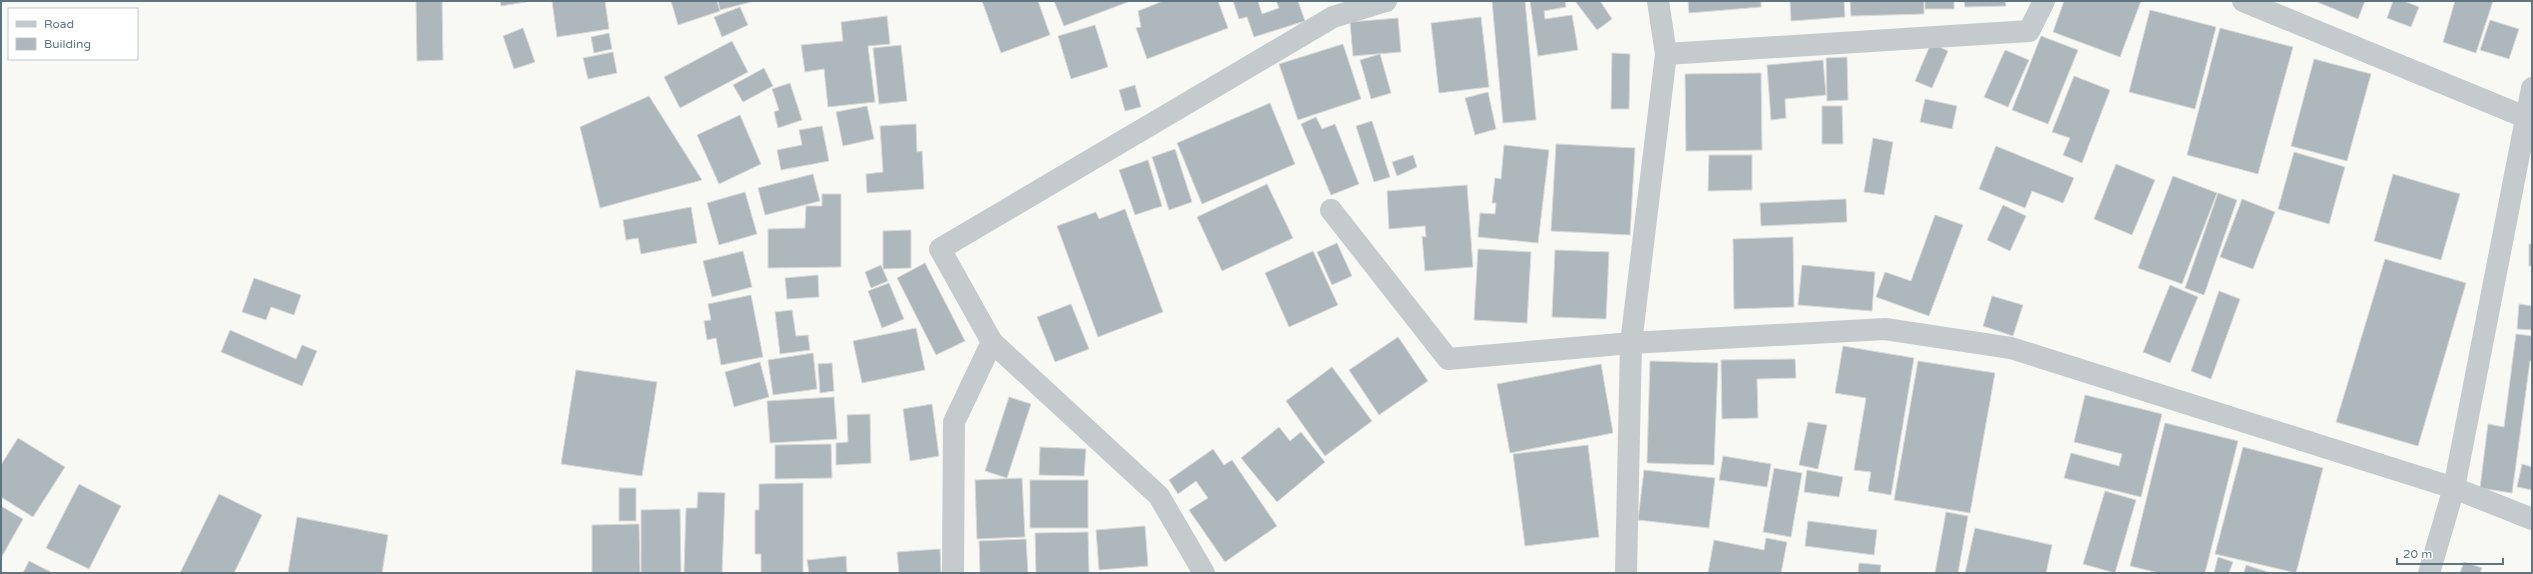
<svg xmlns="http://www.w3.org/2000/svg" width="2533" height="574" viewBox="0 0 2533 574" font-family="'Varela Round',sans-serif">
<style>
.building{fill:#aeb7bc;stroke:#dad9d7}
.lines{fill:none;stroke-linecap:round;stroke-linejoin:round}
.minor{stroke:#c5cacd;stroke-width:22}
</style>
<rect width="100%" height="100%" fill="#f8f8f5"/>
<g class="building">
<path d="M416,1h26l1,59 -26,1z"/>
<path d="M500,1h26v1l-25,4z"/>
<path d="M552,1h53l4,28 -52,8z"/>
<path d="M671,1h46l3,10 -42,14z"/>
<path d="M718,1h37l-35,9z"/>
<path d="M982,1h56l12,34 -49,18z"/>
<path d="M1054,1h74v1l-64,24z"/>
<path d="M1163,1h55l10,27 -81,31 -11,-31 5,-1 -3,-16z"/>
<path d="M1233,1h25l4,13 17,-6 -3,-7h22l7,20 -51,16 -7,-20 -8,2z"/>
<path d="M1492,1h33l11,119 -33,3z"/>
<path d="M1530,1h35l1,6 -22,4 1,8 27,-4 6,35 -40,6z"/>
<path d="M1575,1h25l12,18 -15,11z"/>
<path d="M1688,1h73v6l-72,6z"/>
<path d="M1790,1h54l1,16 -54,4z"/>
<path d="M1850,1h74v13l-73,2z"/>
<rect x="1925" y="1" width="29" height="8"/>
<path d="M1964,1h41l1,5 -41,1z"/>
<path d="M2064,1h77l-21,56 -67,-25z"/>
<path d="M2315,1h50l-7,18z"/>
<path d="M2393,1h11l15,6 -8,20 -24,-9z"/>
<path d="M2455,1h38l-17,52 -33,-11z"/>
<path d="M740,7l8,18 -26,12 -8,-20z"/>
<path d="M2150,10l66,17 -21,82 -66,-17z"/>
<path d="M887,16l3,28 -22,2 7,56 -47,5 -4,-38 -19,3 -4,-27 42,-4 -2,-19z"/>
<path d="M1481,17l8,70 -50,6 -8,-70z"/>
<path d="M1398,18l3,34 -48,4 -3,-34z"/>
<path d="M2490,20l29,9 -10,30 -29,-9z"/>
<path d="M1095,25l13,42 -37,12 -13,-43z"/>
<path d="M523,28l12,34 -21,7 -11,-33z"/>
<path d="M2220,28l73,19 -35,127 -71,-19z"/>
<path d="M609,33l3,16 -18,4 -3,-16z"/>
<path d="M2041,36l37,14 -30,74 -36,-14z"/>
<path d="M732,41l16,31 -68,36 -16,-31z"/>
<path d="M1931,43l17,8 -16,37 -17,-7z"/>
<path d="M1343,44l18,55 -63,21 -19,-56z"/>
<path d="M901,45l6,56 -28,3 -6,-56z"/>
<path d="M2005,50l24,10 -21,47 -24,-10z"/>
<path d="M613,52l4,21 -29,6 -5,-21z"/>
<path d="M1612,53l18,1 -1,55h-18z"/>
<path d="M1380,54l11,39 -20,6 -11,-39z"/>
<path d="M1847,57l1,43 -21,1 -1,-43z"/>
<path d="M2314,59l57,15 -24,87 -56,-15z"/>
<path d="M1823,60l3,35 -41,4 1,19 -15,2 -4,-55z"/>
<path d="M764,68l9,18 -30,16 -10,-17z"/>
<path d="M1761,73l1,77 -76,1 -1,-77z"/>
<path d="M2074,76l36,14 -28,73 -19,-8 7,-17 -18,-6z"/>
<path d="M790,83l12,37 -24,8 -4,-16 5,-2 -7,-21z"/>
<path d="M1135,85l6,22 -16,4 -6,-21z"/>
<path d="M1488,92l8,37 -21,6 -10,-37z"/>
<path d="M649,96l53,84 -102,28 -20,-81z"/>
<path d="M1925,99l32,7 -5,23 -32,-7z"/>
<path d="M1270,103l25,61 -93,40 -25,-61z"/>
<path d="M867,106l7,33 -31,7 -7,-34z"/>
<path d="M1822,106h20l1,38h-21z"/>
<path d="M740,115l21,49 -42,20 -22,-49z"/>
<path d="M1316,117l6,12 13,-5 24,60 -28,11 -30,-71z"/>
<path d="M1372,121l18,56 -16,5 -18,-56z"/>
<path d="M916,124l1,28 5,-1 2,38 -57,4 -1,-19 17,-2 -3,-46z"/>
<path d="M822,126l7,35 -48,9 -4,-20 25,-5 -3,-15z"/>
<path d="M1873,138l20,4 -9,53 -20,-3z"/>
<path d="M1556,144l79,4 -5,87 -79,-4z"/>
<path d="M1504,145l45,5 -11,93 -60,-6 2,-24 15,1 1,-11h-4l3,-25 6,1z"/>
<path d="M1996,146l78,32 -11,25 -31,-12 -7,17 -46,-19z"/>
<path d="M1175,149l17,53 -23,8 -17,-53z"/>
<path d="M2294,152l51,15 -16,57 -51,-15z"/>
<path d="M1413,155l4,12 -20,9 -5,-14z"/>
<path d="M1709,155h43v35l-44,1z"/>
<path d="M1148,160l14,46 -27,9 -16,-45z"/>
<path d="M2116,164l39,16 -23,55 -38,-16z"/>
<path d="M813,174l7,27 -55,14 -7,-27z"/>
<path d="M2393,174l67,20 -19,66 -67,-19z"/>
<path d="M2173,176l44,17 -35,91 -44,-16z"/>
<path d="M1267,184l26,54 -71,33 -25,-54z"/>
<path d="M1467,185l6,82 -48,4 -3,-35 4,1 -1,-11 -36,3 -2,-38z"/>
<path d="M745,192l12,42 -38,11 -12,-42z"/>
<path d="M2218,193l19,7 -33,95 -19,-7z"/>
<path d="M822,194h19v73l-73,1v-39l37,-1 1,-22h16z"/>
<path d="M1846,199l1,23 -86,4 -1,-23z"/>
<path d="M2242,199l33,13 -22,57 -33,-12z"/>
<path d="M2003,205l23,11 -16,35 -23,-11z"/>
<path d="M691,207l6,36 -56,11 -3,-16 -12,2 -3,-20z"/>
<path d="M1125,209l38,103 -65,25 -41,-111 39,-14 3,7z"/>
<path d="M1935,215l28,10 -34,91 -53,-19 9,-25 26,9z"/>
<path d="M911,230v38l-28,1v-38z"/>
<path d="M1793,237l1,70 -60,2 -1,-70z"/>
<path d="M1337,243l15,33 -20,9 -15,-33z"/>
<rect x="2529" y="244" width="3" height="22"/>
<path d="M1478,249l53,3 -4,71 -53,-3z"/>
<path d="M1555,250l54,2 -3,67 -54,-2z"/>
<path d="M743,251l9,36 -40,10 -9,-36z"/>
<path d="M1313,251l25,54 -49,22 -24,-54z"/>
<path d="M2385,259l81,24 -48,163 -82,-24z"/>
<path d="M925,263l40,78 -29,14 -39,-77z"/>
<path d="M881,265l7,16 -17,7 -6,-16z"/>
<path d="M1802,265l73,7 -3,39 -74,-6z"/>
<path d="M818,275l1,22 -32,2 -2,-21z"/>
<path d="M254,278l47,17 -7,20 -23,-8 -5,13 -24,-8z"/>
<path d="M889,283l15,36 -22,9 -14,-37z"/>
<path d="M2170,285l28,12 -28,66 -27,-11z"/>
<path d="M2219,291l21,8 -29,80 -20,-8z"/>
<path d="M751,295l12,62 -42,8 -5,-27 -9,2 -3,-19 7,-1 -3,-16z"/>
<path d="M1992,296l31,9 -10,31 -30,-10z"/>
<path d="M1071,304l18,45 -34,13 -18,-45z"/>
<path d="M2519,304l13,2v24l-15,-1z"/>
<path d="M792,310l4,26 12,-1 2,15 -30,4 -5,-42z"/>
<path d="M916,328l9,42 -63,13 -9,-42z"/>
<path d="M230,330l66,29 6,-14 15,6 -15,35 -81,-34z"/>
<path d="M2516,334l16,2v25h-2l-18,132 -32,-5 8,-64 16,3z"/>
<path d="M1398,337l30,44 -49,34 -30,-45z"/>
<path d="M1843,346l71,12 -23,137 -23,-4 3,-19 -17,-2 12,-72 -31,-5z"/>
<path d="M813,353l4,36 -44,6 -5,-35z"/>
<path d="M1795,359l1,19 -39,1 1,39 -36,1 -1,-59z"/>
<path d="M1650,361l68,2 -4,102 -67,-2z"/>
<path d="M1918,361l77,12 -25,140 -76,-13z"/>
<path d="M760,362l9,35 -35,10 -9,-35z"/>
<path d="M832,363l2,28 -14,2 -2,-29z"/>
<path d="M1601,364l12,69 -103,20 -13,-69z"/>
<path d="M1332,367l40,54 -47,35 -39,-55z"/>
<path d="M576,370l81,12 -15,94 -81,-12z"/>
<path d="M2085,395l77,19 -21,83 -77,-19 7,-25 48,13 3,-12 -48,-12z"/>
<path d="M834,397l3,42 -67,4 -3,-42z"/>
<path d="M1009,397l22,7 -24,74 -22,-7z"/>
<path d="M932,404l7,52 -29,5 -7,-52z"/>
<path d="M870,414l1,49 -35,2v-22l12,-1 -1,-27z"/>
<path d="M1808,422l19,3 -9,44 -19,-4z"/>
<path d="M2165,423l73,18 -33,132h-46l-29,-7z"/>
<path d="M1279,427l11,14 11,-9 24,30 -48,40 -36,-44z"/>
<path d="M18,438l47,29 -32,50 -32,-20v-32z"/>
<path d="M831,444l1,34 -57,1v-34z"/>
<path d="M1588,445l11,92 -74,9 -12,-92z"/>
<path d="M1040,447l46,2 -2,27 -45,-1z"/>
<path d="M2243,447l80,21 -27,105 -81,-19z"/>
<path d="M1213,449l11,16 8,-5 45,66 -52,36 -36,-52 19,-12 -12,-17 -18,13 -9,-14z"/>
<path d="M1723,456l48,8 -4,23 -48,-7z"/>
<path d="M2522,464l10,3v23l-15,-3z"/>
<path d="M1774,468l28,5 -11,64 -28,-5z"/>
<path d="M1644,470l71,8 -6,50 -71,-8z"/>
<path d="M1807,470l36,7 -4,20 -35,-5z"/>
<path d="M1022,478l3,59 -48,2 -2,-59z"/>
<rect x="1030" y="480" width="58" height="48"/>
<path d="M803,483v90h-42v-19h-6v-44h4v-26z"/>
<path d="M79,484l42,22 -32,63 -43,-21z"/>
<rect x="619" y="488" width="17" height="33"/>
<path d="M2105,491l31,9 -21,73 -32,-9z"/>
<path d="M698,492l27,1 -3,80h-38l2,-65h11z"/>
<path d="M219,494l43,21 -28,58h-54z"/>
<path d="M1,506l22,13 -22,39z"/>
<path d="M680,509l1,64h-40v-63z"/>
<path d="M1946,512l22,4 -10,57h-23z"/>
<path d="M297,517l91,18 -6,38h-94z"/>
<path d="M1808,521l69,9 -3,25 -69,-9z"/>
<path d="M639,524l1,49h-48v-48z"/>
<path d="M1145,526l3,40 -49,4 -3,-40z"/>
<path d="M1975,528l77,17 -6,28h-81z"/>
<path d="M1088,532l1,41h-53l-1,-40z"/>
<path d="M1766,538l21,4 -6,31h-73l6,-33 50,10z"/>
<path d="M1026,539l2,34h-48l-1,-32z"/>
<path d="M940,549l1,24h-42l-2,-21z"/>
<path d="M846,556l1,17h-38l-2,-13z"/>
<path d="M2218,557l15,5 -4,11h-15z"/>
<path d="M29,561l24,12h-30z"/>
<path d="M2464,562l18,6 -2,5h-20z"/>
<path d="M1859,563l22,2 -1,8h-22z"/>
<path d="M2246,565l25,8h-27z"/>
</g>
<g class="lines">
<g class="minor">
<path d="M2243,1l282,116"/>
<path d="M1666,54l363,-23 15,-30"/>
<path d="M1331,210l117,149 183,-16 254,-14 126,19 443,140 78,31"/>
<path d="M953,573l1,-151 38,-80"/>
<path d="M1204,573l-45,-77 -167,-154 -52,-93 393,-232 53,-16"/>
<path d="M1626,573l5,-230 35,-289 -8,-53"/>
<path d="M2429,573l25,-85 78,-400"/>
</g>
</g>
<rect width="2533" height="574" fill="none" stroke="#607582" stroke-width="4"/>
<rect x="8" y="8" width="130" height="52" fill="#ffffff" stroke="#bfc8cd"/>
<rect x="16" y="21" width="20" height="6" fill="#c5cacd" stroke="#bfc8cd"/>
<text x="44" y="28" font-size="12" fill="#607582">Road</text>
<rect x="16" y="38" width="20" height="12" fill="#aeb7bc" stroke="#bfc8cd"/>
<text x="44" y="48" font-size="12" fill="#607582">Building</text>
<path d="M2397 558v6h106v-6" fill="none" stroke="#607582" stroke-width="2"/>
<text x="2403" y="558" font-size="12" fill="#607582" stroke="#ffffff" stroke-width="3" paint-order="stroke">20 m</text>
</svg>
